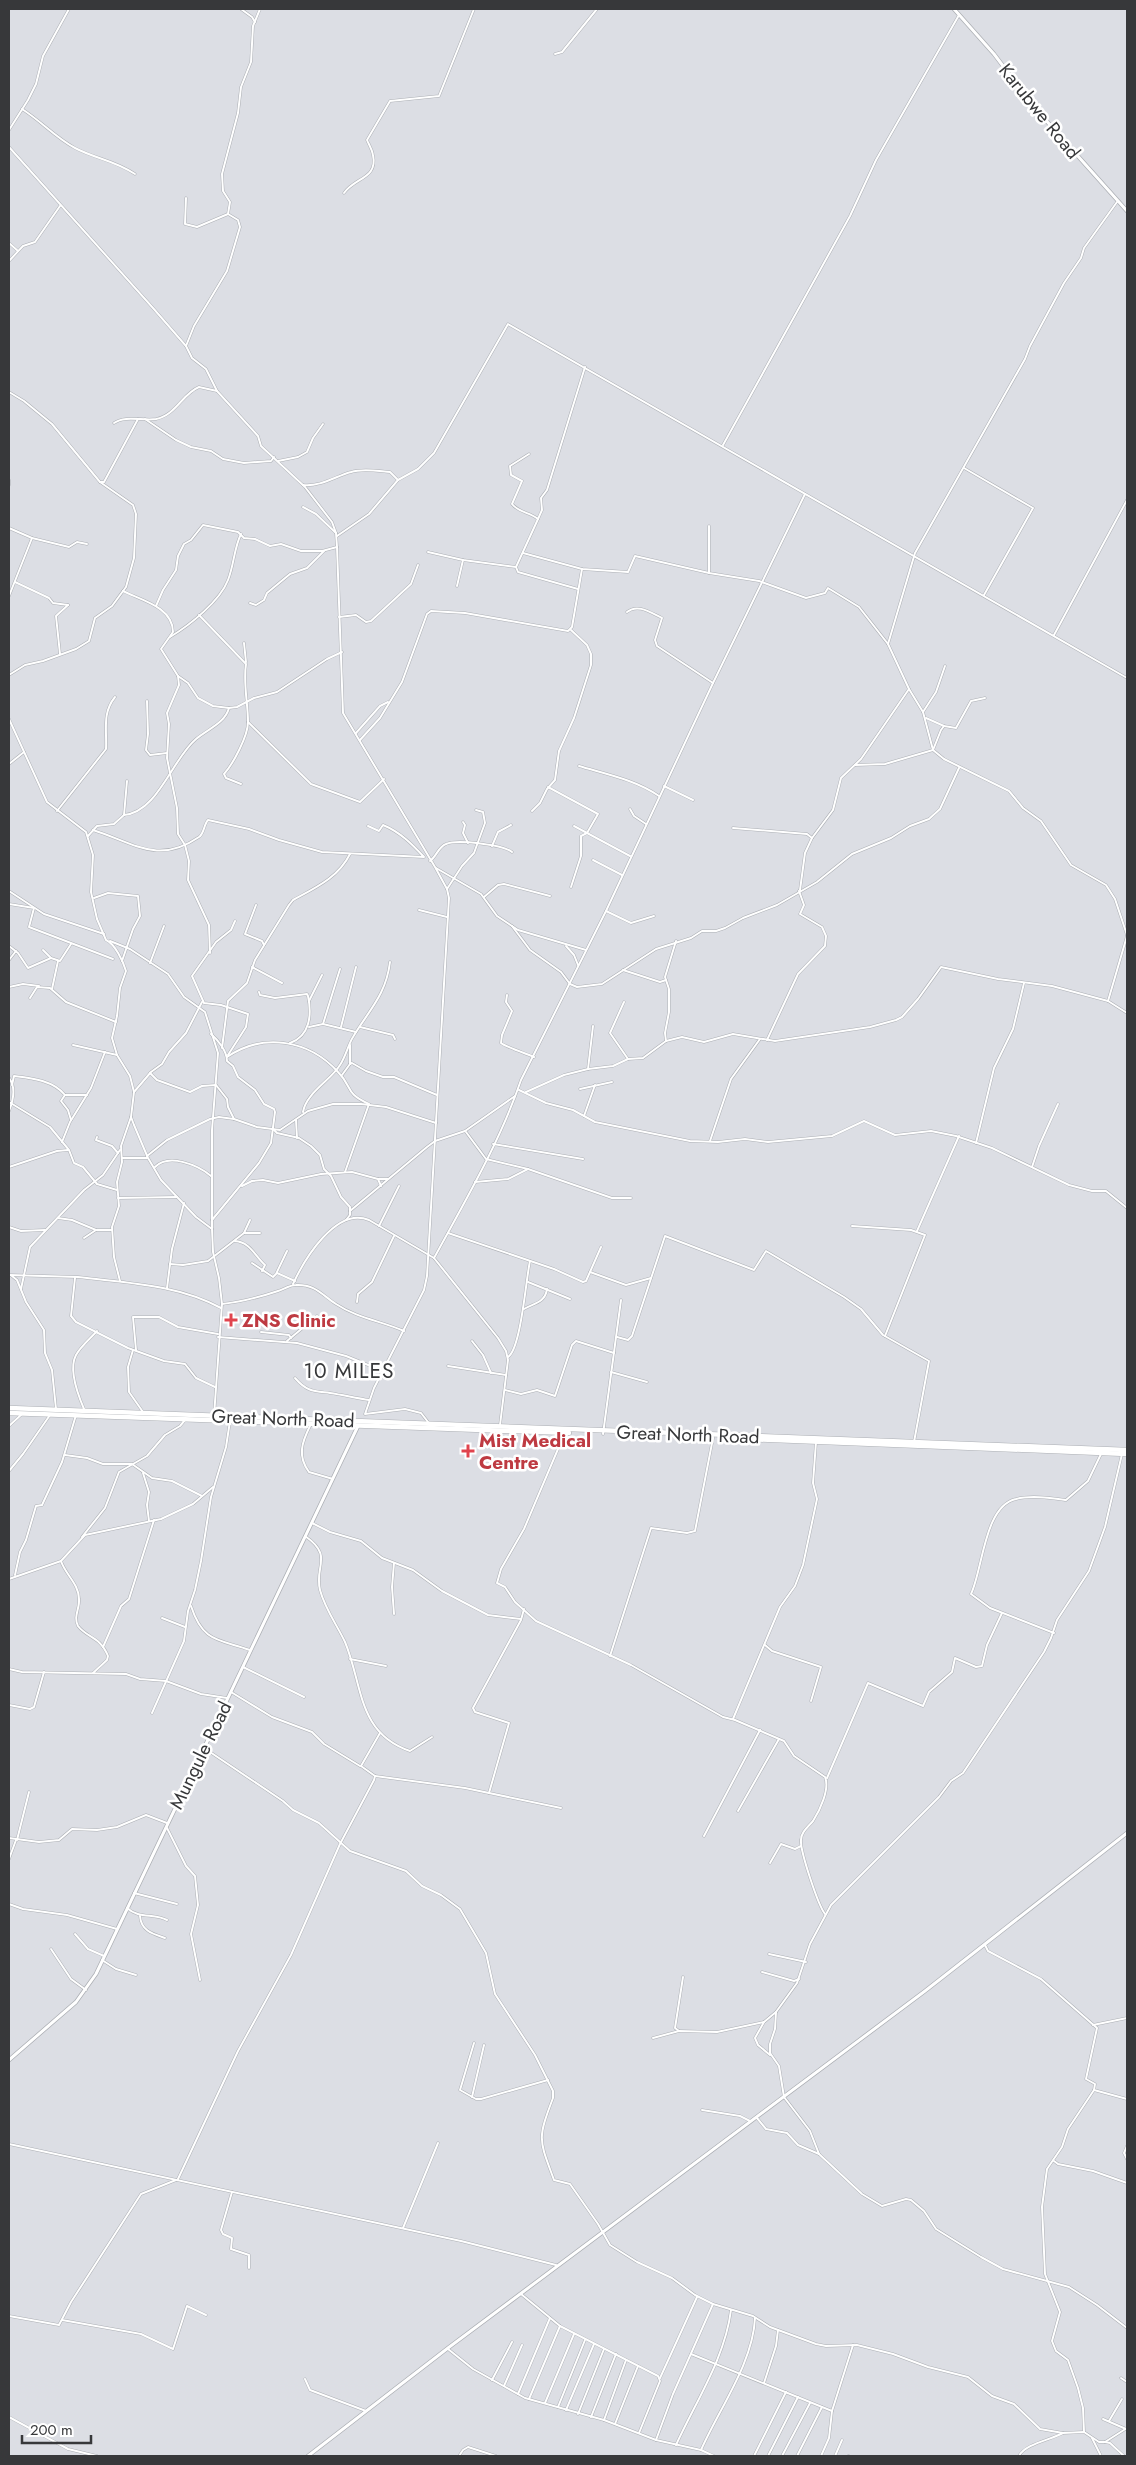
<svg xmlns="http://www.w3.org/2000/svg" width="1136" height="2465" viewBox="0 0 1136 2465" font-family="Jost,sans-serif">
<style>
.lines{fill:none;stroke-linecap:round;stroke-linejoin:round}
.street-casing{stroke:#acafb4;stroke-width:3}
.secondary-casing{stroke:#acafb4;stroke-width:4.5}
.highway-casing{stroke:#acafb4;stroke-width:5.5}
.street{stroke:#fff;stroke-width:2}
.secondary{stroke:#fff;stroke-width:3}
.highway{stroke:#fff;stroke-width:4.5}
.health-dot{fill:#e0444e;stroke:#fff;stroke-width:2}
.labels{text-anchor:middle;stroke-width:5;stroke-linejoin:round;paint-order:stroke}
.street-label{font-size:19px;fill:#37383a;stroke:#fff}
.health-label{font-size:19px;font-weight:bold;fill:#be3a42;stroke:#fff;text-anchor:start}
.quarter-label{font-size:21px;letter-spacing:1px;fill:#37383a;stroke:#fff}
</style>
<rect width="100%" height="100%" fill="#dcdee4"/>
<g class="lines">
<defs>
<g id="street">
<path d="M241,9l11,8 3,5"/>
<path d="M555,54l7,-2 35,-43"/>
<path d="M22,109c19,12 34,29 53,39 21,11 39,12 60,26"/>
<path d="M9,130l19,-30 8,-16 7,-28 26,-47"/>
<path d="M9,147l144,161 33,38 6,12 14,11 11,22 41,45 3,10 44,41 27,35 4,11 1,14 6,166 92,154 12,22 2,9 -22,378 -3,14 -50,98 -9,26 40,-5 16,4 7,9"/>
<path d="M344,193c11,-16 34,-14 29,-38 -1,-6 -4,-10 -6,-15l23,-39 49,-5 35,-87"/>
<path d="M228,214l2,-12 -7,-11 -1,-17 16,-61 3,-26 10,-25 2,-36 7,-17"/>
<path d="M9,243l9,8"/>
<path d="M9,261l14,-15 12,-4 25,-36"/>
<path d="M186,346l8,-20 33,-55 13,-44 -2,-7 -10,-6 -31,13 -12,-3 1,-26"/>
<path d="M9,392l15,9 28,23 48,58 33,23 3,9 -2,44 -8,29 -14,19 -17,12 -6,23 -13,8 -33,12 -18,4 -16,10"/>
<path d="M145,419l31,21 15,7 20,4 12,8 21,4 27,-2 3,-4"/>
<path d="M114,423c11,-8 29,-2 42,-4 20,-4 26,-25 43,-32l18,4"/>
<path d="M723,445l127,-229 26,-56 83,-145"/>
<path d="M529,454l-19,12 1,9 11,6 -10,23c7,9 18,8 26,15"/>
<path d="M278,461l20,-4 9,-5 6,-14 10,-14"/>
<path d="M964,468l69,40 -49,87"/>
<path d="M9,480v5"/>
<path d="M100,482h4l34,-63"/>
<path d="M303,485c17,2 33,-9 48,-13 12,-4 27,-1 39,0l8,8"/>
<path d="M303,507l13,7 20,19"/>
<path d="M709,526v47l50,8 47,17 19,-5 3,-5 31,19 29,37 21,45 14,23 10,38 11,9 65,32 14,17 18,13 30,44 35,20 9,14 12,36"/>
<path d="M9,528l23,10 37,9 8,-5 10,2"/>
<path d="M337,536l32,-22 29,-34 20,-11 16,-16 74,-129 619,354"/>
<path d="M428,552l35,8 53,7"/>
<path d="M523,553l59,16 46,3 7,-16 74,17"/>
<path d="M15,582l34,16 4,5 15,2"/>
<path d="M457,586l6,-26"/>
<path d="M578,589l-60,-17 -2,-5 22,-48 4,-9 -1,-12 6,-8 38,-123"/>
<path d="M123,591c18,9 50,16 50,41l-12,17 17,27 10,7 10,15 15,8 16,2 8,-1 17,-9 23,-6 50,-33 15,-7"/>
<path d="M9,596l23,-58"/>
<path d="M250,603l6,2 8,-5 3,-7 23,-19 17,-6 17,-17"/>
<path d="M156,606l7,-16 13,-20 2,-14 6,-12 7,-4 12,-15 35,7 6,6 11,1 15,7 11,-2 20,7h21l15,-4"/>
<path d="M627,612c11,-9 24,1 35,6l-7,22 2,6 56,37"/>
<path d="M199,615l47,49c-3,19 2,39 2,58 0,14 -15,42 -24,52l2,4 15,6"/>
<path d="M339,617l17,-2 10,7 5,-1 40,-37 7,-19"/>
<path d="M1054,635l73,-135"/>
<path d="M170,637c20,-12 50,-36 58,-57 6,-15 6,-32 13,-46"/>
<path d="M244,643l2,19"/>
<path d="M888,644l27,-91 110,-194 5,-13 34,-63 17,-25 3,-10 33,-46"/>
<path d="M60,654l-4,-38 12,-11"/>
<path d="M178,676l1,9 -12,28 2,11 -2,34 10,50 1,26 7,11 4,16 -1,19 21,45 1,28"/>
<path d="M147,701l1,33 -2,16 4,5 17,-2"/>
<path d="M923,712l13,-20 9,-26"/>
<path d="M926,718l18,8 12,2 15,-27 14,-3"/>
<path d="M9,719l38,83 39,30 7,23 -2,37 6,27 9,21c9,4 17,21 20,31l-6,17 -3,28 -5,22 5,17 13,21 4,16 -3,25 3,8 14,33 13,22 35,37 16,12"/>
<path d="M248,722l63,62 49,18 24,-23"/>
<path d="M356,733l24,-27 8,-4"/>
<path d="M360,740l20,-22 22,-36 25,-68 4,-3 34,2 103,18 4,-4 10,-58"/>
<path d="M9,764l15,-12"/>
<path d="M855,765l30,-1 48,-14 8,-20 3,-4"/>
<path d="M579,766c27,8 57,14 80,30"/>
<path d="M664,786l29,14"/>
<path d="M548,787l50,27 -11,19 -6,3v20l-10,31"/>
<path d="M630,809l4,7 12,8"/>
<path d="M57,811l49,-62c1,-19 -4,-36 9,-52"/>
<path d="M532,811l8,-8 7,-14 8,-9 4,-29 15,-33 17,-53v-11l-4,-9 -16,-15"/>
<path d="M124,815c34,-3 48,-56 72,-76 12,-10 29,-16 33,-31"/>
<path d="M463,822l2,3 -2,8 5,10"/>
<path d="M574,826l56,30"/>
<path d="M733,828l74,6 5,4"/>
<path d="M93,830c41,13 65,35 106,7 5,-3 5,-13 9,-17l41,9 30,11 43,12 102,5c-12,-13 -24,-25 -41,-32l-4,6 -11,-5"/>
<path d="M88,836l9,-10 17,-2 10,-9 3,-34"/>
<path d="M492,846l6,-14 13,-7"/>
<path d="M593,860l29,15"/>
<path d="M430,861c7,-5 8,-14 16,-17 11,-5 58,1 66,8"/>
<path d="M436,868l45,26 16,22 21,14 68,20"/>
<path d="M447,889l15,-23 12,-13 11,-30 -2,-11 -7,-2"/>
<path d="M800,890l5,-37 7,-15 21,-28 8,-32 20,-19 48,-70"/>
<path d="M9,891l35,23 60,20"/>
<path d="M484,897l14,-12 6,-1 46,12"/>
<path d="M94,898l14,-5 30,3 2,20 -7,13 -11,32"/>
<path d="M9,904l25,4 -5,19 84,32"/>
<path d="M256,905l-11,29 17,7 2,4"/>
<path d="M419,910l28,7"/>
<path d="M606,911l25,12 23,-7"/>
<path d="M512,926l18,24 31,22 9,12 7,3 25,-3 54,-35 35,-11 11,-7h14l9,-3 18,-10 34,-13 40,-23 35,-28 39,-16 19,-12 19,-7 11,-10 19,-41"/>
<path d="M110,941l20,8 38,25 16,23 21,15 13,41 -6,77v99l1,23 6,26 3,26 -8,112"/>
<path d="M9,946l9,7 10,15 23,-10"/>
<path d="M566,946l8,9 4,10"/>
<path d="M43,950l8,8 9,3 11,-17"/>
<path d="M9,960l7,-9"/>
<path d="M150,963l14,-37"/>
<path d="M252,967l30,16"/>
<path d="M623,970l37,12 6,-2"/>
<path d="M9,987l14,-3 16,2"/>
<path d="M52,989l6,-28"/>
<path d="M259,992l1,3 15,3 32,-4 1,2c4,19 2,40 -18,47"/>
<path d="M507,995l-1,7 6,9 -10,24 -1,8c3,3 26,11 33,14"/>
<path d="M30,998l7,-11 13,1 16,14 50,20"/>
<path d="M309,1001l13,-26"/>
<path d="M1108,1001l19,-65"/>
<path d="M624,1002l-14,31 18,26"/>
<path d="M323,1024l17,-55"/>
<path d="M309,1027l14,-3 33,8"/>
<path d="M341,1027l15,-60"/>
<path d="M360,1027l33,8 2,4"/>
<path d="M211,1034c7,6 16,17 16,27l6,5 5,11 17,13 9,14 10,5 1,3 -4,31 -12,20 -47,57"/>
<path d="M767,1040l31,-66 27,-28 1,-10 -4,-9 -22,-13 4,-9 -5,-14"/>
<path d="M666,1041l-1,-8 4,-21v-23l-4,-12 11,-36"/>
<path d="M73,1045l44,10"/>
<path d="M222,1048l6,-47 19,-18 8,-23 34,-55 4,-5c22,-12 45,-22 57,-46"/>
<path d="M228,1055l18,-28 2,-13 -27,-9 -17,-2 -12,-27 24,-34 15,-12 4,-9"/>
<path d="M227,1057c37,-25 82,-17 111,15 15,15 6,21 31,32l-24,68"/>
<path d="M350,1064l2,-1 14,8 17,6h11l43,18"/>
<path d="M588,1069l5,-43"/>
<path d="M150,1073l7,7 33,12 12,-6 14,-1 11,14 1,8 6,12"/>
<path d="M342,1075l8,-11v-19"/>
<path d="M9,1078c7,9 4,23 0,33"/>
<path d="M12,1085l2,-9c17,2 39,4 51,19"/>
<path d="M580,1089l32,-7"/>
<path d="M519,1090l27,13 27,7 22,12 95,19 28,1 27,-3 23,3 64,-6 32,-15 31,14 36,-4 25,5 36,12 77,37 23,6h14l21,17"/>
<path d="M134,1092l17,-20 11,-8 7,-12 17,-19 16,-31"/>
<path d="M526,1092l38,-17 24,-6 25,-3 15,-7 15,-1 23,-17 16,-4 22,5 29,-8 42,7 95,-14 26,-7 6,-3 16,-18 23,-32 57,12 54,7 56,15 19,12"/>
<path d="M9,1102l41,25 19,23 5,13 9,4 14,17 20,6"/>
<path d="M303,1112c3,-19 28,-32 37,-47 6,-9 8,-20 13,-28 16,-27 33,-42 37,-75"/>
<path d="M584,1116l11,-31"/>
<path d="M71,1120l-3,-10 -7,-9 4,-6h22"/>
<path d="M296,1120l1,18"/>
<path d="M274,1130l3,3 22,5 12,8 9,9 4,14 7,7 10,21 9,10v8l-4,5"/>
<path d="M466,1132l20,27 42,10 84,29h19"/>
<path d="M97,1137l-1,3 16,6 6,7"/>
<path d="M710,1141l21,-62 29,-40"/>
<path d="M62,1142l8,-20 21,-34 14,-36"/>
<path d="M976,1143l18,-75 19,-39 11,-46"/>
<path d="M493,1144l90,15"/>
<path d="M147,1156l20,-16 43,-21 9,-2 15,2 23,8 23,3 28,-19 25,-7h28l25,3 50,16"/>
<path d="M122,1158h25"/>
<path d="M9,1167l48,-16 11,-1"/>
<path d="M155,1167c14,-14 43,-2 56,9"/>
<path d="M1032,1167l7,-21 19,-42"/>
<path d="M378,1179h10"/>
<path d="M475,1182l33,-3 20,-10"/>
<path d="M242,1186l10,-5 11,-1 15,3 43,-9 31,-2 26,7 3,7"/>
<path d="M118,1198l59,-1"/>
<path d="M350,1211l77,-64 8,-6 30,-10 50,-35"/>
<path d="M58,1218l14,2 24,10"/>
<path d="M379,1226l20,-40"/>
<path d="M852,1226l59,4 14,5 -40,101"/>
<path d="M9,1227l12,4 24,-1"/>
<path d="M917,1231l42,-95"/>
<path d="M244,1233h16"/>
<path d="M448,1233l106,36 29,13 3,-1 15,-34"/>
<path d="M84,1238l12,-8h16"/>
<path d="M235,1241c15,1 20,15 30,24l-3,6"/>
<path d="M434,1258c31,-57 66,-116 87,-178l85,-169 107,-228 92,-189"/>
<path d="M252,1263l21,14 3,-3 11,-23"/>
<path d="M170,1264l13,1 25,-4 36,-28 6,-13"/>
<path d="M590,1272l36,13 25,-7"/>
<path d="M277,1273l18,8"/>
<path d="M9,1275l69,2c48,6 99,7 143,31"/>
<path d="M12,1276l5,4 9,22 18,28 1,23 7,17 4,39"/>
<path d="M75,1278l-4,38 5,6 52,26 36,13 21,3 11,14 19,9"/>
<path d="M120,1281l-6,-24 -2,-30 7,-21 -2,-24 5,-20 -1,-16 10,-29"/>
<path d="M528,1282l42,17"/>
<path d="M293,1284c11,-24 43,-78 76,-64l65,38 64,80 8,13 2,9 -8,65"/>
<path d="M167,1288l5,-39 12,-46"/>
<path d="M21,1289l9,-42 54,-57 19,-15 17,-25"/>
<path d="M357,1302l1,-8 14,-12 22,-46"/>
<path d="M222,1304c19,-2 38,-7 56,-13 6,-2 12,-6 18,-6 19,-1 26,10 40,19 21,14 45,17 68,27"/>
<path d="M524,1309c10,-6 21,-6 23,-20"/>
<path d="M261,1332l28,3 2,3"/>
<path d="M218,1337l79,6 49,13 37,15"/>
<path d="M617,1337l11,3 4,-4 33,-100 89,34 12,-19 78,46 17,12 22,26 46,26 -15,81"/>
<path d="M287,1341l30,-25"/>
<path d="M472,1341l11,14 8,18"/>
<path d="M133,1350l-5,17 1,25 14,20"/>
<path d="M136,1350l-3,-33h26l19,10 40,7"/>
<path d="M508,1357c13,-8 18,-79 22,-96"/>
<path d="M448,1366l58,9"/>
<path d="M611,1372l36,10"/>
<path d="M295,1378c12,14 19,13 35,15 13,2 26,5 39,7"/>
<path d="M505,1390l16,4 16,-4 18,6 17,-51 4,-4 38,12"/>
<path d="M84,1409c-6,-14 -16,-39 -8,-54 5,-9 14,-16 21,-24"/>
<path d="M9,1426l13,-12"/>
<path d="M310,1426c-8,16 -13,30 -1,46l24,7"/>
<path d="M562,1433l-4,16 -34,80 -23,40 -4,14 8,4 10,15 21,19 95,44 92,52 12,3 49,21 10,15 31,21c5,12 -5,33 -12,44 -5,6 -12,11 -12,19 -1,11 17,65 24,74"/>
<path d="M603,1434l18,-134"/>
<path d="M1122,1454l-17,73 -16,44 -32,49 -6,18 -7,14 -81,121 -12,8 -12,16 -108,108 -21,39 -13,39 -21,29 -1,17 -5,15v9l9,13 5,31 26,34 9,23 43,40 20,12 24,-7 5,1 13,11 12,18 45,28 22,12 66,18 28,18 30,23"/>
<path d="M65,1455l22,3 16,6h29l20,14 20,3 30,15"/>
<path d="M9,1471l14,-17 27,-39"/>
<path d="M143,1473l6,19 -2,13 2,16"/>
<path d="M312,1523l18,9 31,9 21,17 31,12 29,21 46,24 33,4"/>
<path d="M305,1536c29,20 9,30 15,54 5,19 17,35 25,52 18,43 12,91 65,109l22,-14"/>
<path d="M82,1537l23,-29 14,-36 28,-16 18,-21 15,-9 5,-6"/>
<path d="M61,1561c4,13 18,23 18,38 1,9 -6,18 -1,27 9,12 22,10 30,30l-1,4 -14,13"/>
<path d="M394,1563l-2,24 2,27"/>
<path d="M15,1575l5,-23 6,-12 10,-34 6,-1 20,-43 14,-47"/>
<path d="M9,1579l52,-18 24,-26 76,-16 32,-15 20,-17"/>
<path d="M191,1606c12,37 28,33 59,44"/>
<path d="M162,1618l23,9"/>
<path d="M1054,1633l-64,-25 -19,-14c12,-25 13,-88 45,-95 15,-4 35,-1 50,1l22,-19 13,-27"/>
<path d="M765,1645l7,6 49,16 -10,34"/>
<path d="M103,1647l18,-41 8,-7 25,-79"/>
<path d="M610,1656l41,-128 36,5 8,-2 18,-93"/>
<path d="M350,1659l36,7"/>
<path d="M243,1667l61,30"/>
<path d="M9,1669l13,3 104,2 14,5 26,2 35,13 26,4"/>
<path d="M231,1692l41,25 40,15 12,12 36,22"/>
<path d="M9,1705l21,4 4,-2 10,-35"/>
<path d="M152,1713l32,-72 4,-30 7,-21 6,-29 10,-64 15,-50 4,-26"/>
<path d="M733,1719l47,-112 15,-21 8,-21 14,-66 -4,-16 3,-41"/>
<path d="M204,1748l79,53 10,9 26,13 31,28 56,20 16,15 19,9 19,14 26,44 9,41 40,61 18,36v7c-16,42 -14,41 1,82l16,4 28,40 12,21 27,17 35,16 23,17 18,9 40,12 17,11 46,17 10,2 31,-1 36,9 35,13 40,10 24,19 22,8 26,25 23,4 21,-1 15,10h6l22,-14"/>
<path d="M375,1776l90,12 96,20"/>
<path d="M827,1778l41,-95 55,23 6,-14 23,-20 3,-14 21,9 6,-1 5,-21 15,-32"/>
<path d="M489,1793l20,-70 -34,-11 -2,-4 48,-88 3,-11"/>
<path d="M738,1811l41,-72"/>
<path d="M167,1828l19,38 9,10 3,29 -7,29 9,46"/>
<path d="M704,1836l56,-106"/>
<path d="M9,1838l30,4 20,-2 13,-11 25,1 20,-3 29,-12 21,8"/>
<path d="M17,1840l12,-48"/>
<path d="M9,1859l7,-19"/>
<path d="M770,1863l11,-19 14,5 6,-3"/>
<path d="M134,1893l43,11"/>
<path d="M9,1904l14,5 44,6 50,14"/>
<path d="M127,1908c12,11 27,5 40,12"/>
<path d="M140,1916c1,15 13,18 25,22"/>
<path d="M75,1934l13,15 16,7"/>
<path d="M985,1945l3,6 53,28 56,49 -11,51 9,5 -1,6 -26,39 -6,18 -15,22 -5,38 3,67 15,38 -8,29 4,10 12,9 10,28 5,20 1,24"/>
<path d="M51,1949l20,30 15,11"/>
<path d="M769,1954l37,8"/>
<path d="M102,1960l14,9 20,6"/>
<path d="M762,1972l32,9 5,-2"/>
<path d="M1093,2025l34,-7"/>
<path d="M679,2031l-4,-3 8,-51"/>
<path d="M653,2038l26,-7 38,1 47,-10"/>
<path d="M474,2043l-14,47 16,9h5l67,-19"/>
<path d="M770,2055l-12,-10 -3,-7 9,-16 12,-10"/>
<path d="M1094,2090l33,9"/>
<path d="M472,2097l12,-52"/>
<path d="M702,2110l38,6 10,5"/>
<path d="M757,2118l9,11 21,4 11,12 21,9"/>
<path d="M9,2144l452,97 95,24"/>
<path d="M1127,2146l-3,7 3,6"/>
<path d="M1054,2161l4,3 35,7 34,12"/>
<path d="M178,2179l60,-128 53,-96 49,-111 34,-64 1,-4 -14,-10 19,-33"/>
<path d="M232,2192l-11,38 2,4 9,4 -1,11 18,6v13"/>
<path d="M403,2228l35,-85"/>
<path d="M521,2294l39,32 98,50 2,5 -21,52"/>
<path d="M9,2316l50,9 12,-23 70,-108 35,-14"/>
<path d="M62,2320l79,14 32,15 14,-43 19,9"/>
<path d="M448,2349l25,20 52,29 79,22 52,20 45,10 13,6"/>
<path d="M691,2354l141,57"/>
<path d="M660,2378l37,-81"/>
<path d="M1121,2378l6,4"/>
<path d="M305,2379l5,11 56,21"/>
<path d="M492,2380l20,-38"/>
<path d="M764,2383l12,-37 2,-16"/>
<path d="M504,2386l18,-41"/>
<path d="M518,2394l32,-76"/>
<path d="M529,2399l31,-73"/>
<path d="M545,2403l29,-69"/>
<path d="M558,2407l27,-67"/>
<path d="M566,2410l28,-66"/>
<path d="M578,2414l26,-65"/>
<path d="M9,2417l59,32 29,7"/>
<path d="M591,2417l25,-63"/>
<path d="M1103,2419l23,10"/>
<path d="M604,2420l22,-60"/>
<path d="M1109,2421l13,-22"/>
<path d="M615,2424l23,-58"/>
<path d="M1092,2438l9,18"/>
<path d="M656,2440l17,-46 40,-90"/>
<path d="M1105,2442l5,1 14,13"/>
<path d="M676,2445c20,-44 49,-87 55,-135"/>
<path d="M701,2450c18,-41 52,-87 54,-132"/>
<path d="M459,2456l4,-6 5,-3 28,9"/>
<path d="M754,2456l32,-64"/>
<path d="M768,2456l30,-59"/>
<path d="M782,2456l28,-53"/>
<path d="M797,2456l25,-49"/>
<path d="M821,2456l8,-18 3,-27 21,-66"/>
<path d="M835,2456l7,-16"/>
<path d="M848,2456h1"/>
<path d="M1019,2456c6,-12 31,-16 44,-23"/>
</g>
<g id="secondary">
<path d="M954,9l40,45 40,53 93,104"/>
<path d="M9,2060l67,-58 20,-28 262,-548"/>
<path d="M308,2456l140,-108 477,-357 202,-158"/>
</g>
<g id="highway">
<path d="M9,1408l1118,42"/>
<path d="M9,1413l560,20"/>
<path d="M722,1438l405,16"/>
</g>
</defs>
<use href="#street" class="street-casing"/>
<use href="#secondary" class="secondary-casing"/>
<use href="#highway" class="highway-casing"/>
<use href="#street" class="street"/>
<use href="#secondary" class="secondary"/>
<use href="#highway" class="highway"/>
</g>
<g class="health-dot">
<path d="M228.5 1312.5h5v5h5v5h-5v5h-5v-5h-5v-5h5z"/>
<path d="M465.5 1443.5h5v5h5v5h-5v5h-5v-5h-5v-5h5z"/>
</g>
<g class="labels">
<g class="street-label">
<text transform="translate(1040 111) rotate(51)" y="7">Karubwe Road</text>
<text transform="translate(283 1418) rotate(2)" y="7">Great North Road</text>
<text transform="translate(688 1434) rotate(2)" y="7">Great North Road</text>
<text transform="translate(200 1755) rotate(-64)" y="7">Mungule Road</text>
</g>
<g class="health-label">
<text x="242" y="1327">ZNS Clinic</text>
<text x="479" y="1447">Mist Medical<tspan x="479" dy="22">Centre</tspan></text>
</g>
<g class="quarter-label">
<text x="349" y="1378">10 MILES</text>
</g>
</g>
<rect width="1136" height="2465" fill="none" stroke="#37383a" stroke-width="20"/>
<path d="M22 2435v8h69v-8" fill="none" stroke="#37383a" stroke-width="2.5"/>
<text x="30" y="2435" font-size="15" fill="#37383a" stroke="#ffffff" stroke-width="4" paint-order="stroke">200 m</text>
</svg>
